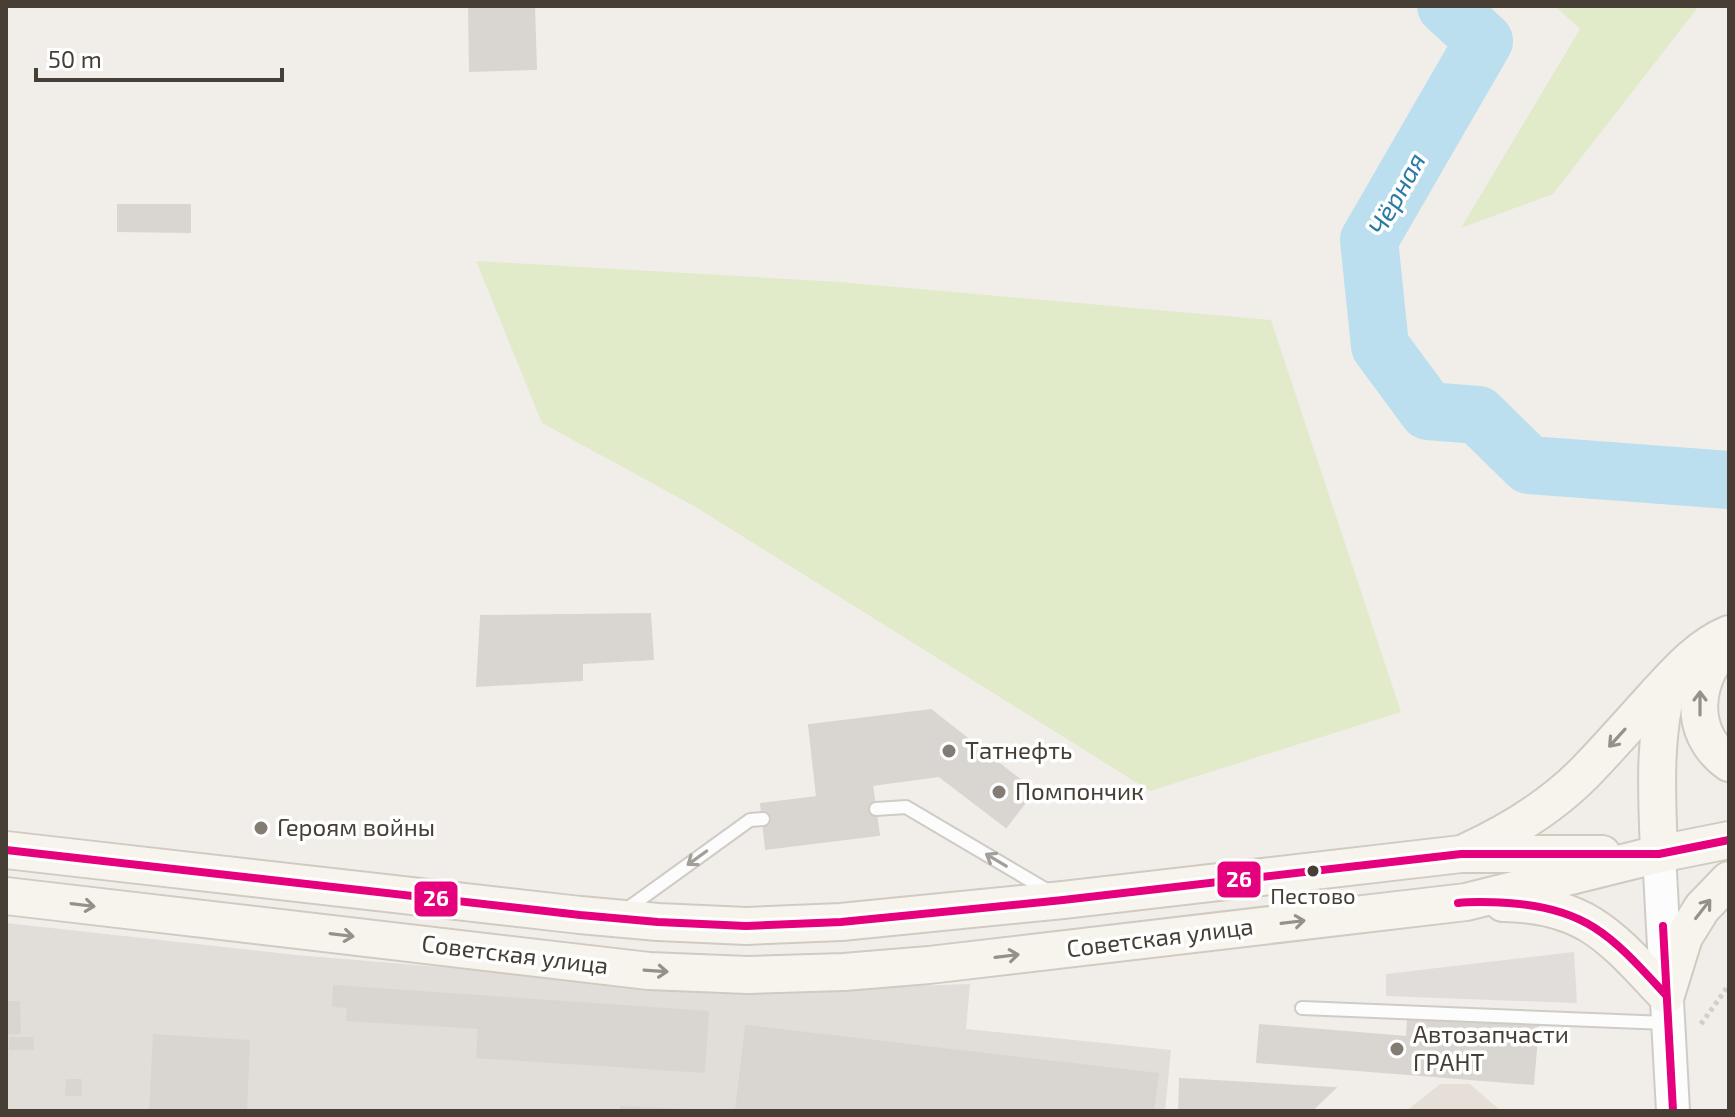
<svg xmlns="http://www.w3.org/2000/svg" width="1735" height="1117" viewBox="0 0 1735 1117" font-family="'Exo 2',sans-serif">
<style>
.residential{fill:#e5dfd7}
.industrial{fill:#e1ddd8}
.green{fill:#e1ebca}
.parking{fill:#e0ddda}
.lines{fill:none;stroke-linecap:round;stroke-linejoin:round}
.river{stroke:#bbdfef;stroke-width:58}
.building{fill:#d9d5d1;stroke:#d9d5d0;stroke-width:2}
.service-casing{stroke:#cfccc8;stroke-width:16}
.tertiary-casing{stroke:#cfccc8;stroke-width:36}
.secondary-casing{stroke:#d0cac1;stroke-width:40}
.path{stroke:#d1cecb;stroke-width:5;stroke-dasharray:4 4;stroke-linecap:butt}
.service{stroke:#fdfcfc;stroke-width:12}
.tertiary{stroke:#fdfcfc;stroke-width:32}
.secondary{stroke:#f7f4ee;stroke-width:36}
.bus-1-casing{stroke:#fff;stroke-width:14}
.bus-1{stroke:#e5007d;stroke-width:8}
.oneway{stroke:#969089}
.oneway2{stroke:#a29e99}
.poi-dot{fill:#827c75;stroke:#fff;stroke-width:3}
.bus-dot{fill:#473f36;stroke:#fff;stroke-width:3}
.labels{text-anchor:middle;stroke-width:7;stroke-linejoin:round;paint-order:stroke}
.bus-label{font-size:22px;fill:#473f36;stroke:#fff}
.poi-label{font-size:24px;fill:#473f36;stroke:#fff;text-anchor:start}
.street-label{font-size:24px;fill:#473f36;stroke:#fff}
.water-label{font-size:26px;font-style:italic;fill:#2b7ca4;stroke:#fff}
.line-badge{stroke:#fff;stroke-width:3}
.badge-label{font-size:22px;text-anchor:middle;font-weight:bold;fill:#fff}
</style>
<rect width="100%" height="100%" fill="#f1eeea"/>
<path class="residential" d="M1440,1084h30l31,27h-95z"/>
<path class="industrial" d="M6,923l290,32 446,37 228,-8 -4,45 205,21 -6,61h-1159z"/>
<g class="green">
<path d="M1555,6h144l-146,188 -92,34 119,-199z"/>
<path d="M476,261l364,21 431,38 130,392 -251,79 -456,-285 -152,-83z"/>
</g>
<path class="parking" d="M1574,952l3,51 -191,-7v-22z"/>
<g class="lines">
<path class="river" d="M1446,6l38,35 -115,199 11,106 48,65 50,4 51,50 200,15"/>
</g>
<g class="building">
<path d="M469,6h65l2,63 -66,2z"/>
<path d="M118,205h72v27l-72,-1z"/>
<path d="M650,614l3,45 -71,4v17l-105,6 4,-70z"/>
<path d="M931,710l103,81 -28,36 -67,-51 -67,9 7,50 -113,14 -5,-45 56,-7 -8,-72z"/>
<path d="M334,986l374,26 -4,60 -227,-15 2,-29 -132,-8 1,-13 -15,-1z"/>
<path d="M6,1002h13l1,31 -14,1z"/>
<path d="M1408,1019l130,7 -5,58 -276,-22 3,-37 147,12z"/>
<path d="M746,1026l412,48 -5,37h-417z"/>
<path d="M154,1035l95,6 -3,70h-96z"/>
<rect x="10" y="1038" width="23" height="11"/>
<path d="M1180,1079l155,9 -24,23h-132z"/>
<path d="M67,1080h14v15h-15z"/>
<path d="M621,1107l89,4h-89z"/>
</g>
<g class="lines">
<defs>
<g id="service">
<path d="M876,809l30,-2 144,85"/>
<path d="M624,911l126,-91 13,-1"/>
<path d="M1302,1008l364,15"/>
</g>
<path id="tertiary" d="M1659,854l14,257"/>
<g id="secondary">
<path d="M1728,643c-35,34 -42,89 1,120"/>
<path d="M6,850l574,65 78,7 88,4 95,-4 222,-22 398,-46h141"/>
<path d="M1466,852c46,-21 92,-50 126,-87 21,-22 42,-46 62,-68 23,-25 44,-50 75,-63"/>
<path d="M1659,854c-2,-58 -6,-117 10,-173"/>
<path d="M6,896l643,75 99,4 96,-3 85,-7 537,-63 193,-48 70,-14"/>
<path d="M1503,903c84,1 109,35 163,92l18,-58 18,-29 27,-28"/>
</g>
</defs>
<use href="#service" class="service-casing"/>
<use href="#tertiary" class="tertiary-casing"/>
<use href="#secondary" class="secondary-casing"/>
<path class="path" d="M1701,1024l28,-39"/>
<use href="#service" class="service"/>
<use href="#tertiary" class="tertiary"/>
<use href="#secondary" class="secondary"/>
<defs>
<g id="bus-1">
<path d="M6,850l574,65 78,7 88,4 95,-4 222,-22 398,-46h198l70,-14"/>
<path d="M1458,903c17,-2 34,-1 50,0 81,5 106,36 158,92"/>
<path d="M1663,926l10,185"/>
</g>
</defs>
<use href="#bus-1" class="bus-1-casing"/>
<use href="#bus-1" class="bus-1"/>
</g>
<defs><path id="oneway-shaft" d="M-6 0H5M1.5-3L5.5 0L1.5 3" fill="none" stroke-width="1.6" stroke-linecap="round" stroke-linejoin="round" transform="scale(2)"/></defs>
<g class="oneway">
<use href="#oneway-shaft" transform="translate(1700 703) rotate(-90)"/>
<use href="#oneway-shaft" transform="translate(1617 738) rotate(132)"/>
<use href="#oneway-shaft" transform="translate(83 905) rotate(7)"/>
<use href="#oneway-shaft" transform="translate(1703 909) rotate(-52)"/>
<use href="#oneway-shaft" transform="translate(1293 922) rotate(-7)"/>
<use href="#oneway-shaft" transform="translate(342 935) rotate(7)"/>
<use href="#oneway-shaft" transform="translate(1007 956) rotate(-7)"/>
<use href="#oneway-shaft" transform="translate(656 971) rotate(4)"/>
</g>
<g class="oneway2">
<use href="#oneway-shaft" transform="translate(697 858) rotate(144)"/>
<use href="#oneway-shaft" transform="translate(996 860) rotate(-149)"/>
</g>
<g class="poi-dot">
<circle cx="949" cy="751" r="8"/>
<circle cx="999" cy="792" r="8"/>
<circle cx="261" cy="828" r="8"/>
<circle cx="1397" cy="1049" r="8"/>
</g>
<circle class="bus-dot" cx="1313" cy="871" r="7"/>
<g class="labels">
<g class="bus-label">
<text x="1313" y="904">Пестово</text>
</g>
<g class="poi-label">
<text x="965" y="759">Татнефть</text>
<text x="1015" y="800">Помпончик</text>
<text x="277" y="836">Героям войны</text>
<text x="1413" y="1043">Автозапчасти<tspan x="1413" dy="28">ГРАНТ</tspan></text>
</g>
<g class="street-label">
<text transform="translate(1160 938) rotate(-7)" y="8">Советская улица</text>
<text transform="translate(515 955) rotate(7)" y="8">Советская улица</text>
</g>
<g class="water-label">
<text transform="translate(1397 194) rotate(-61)" y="9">Чёрная</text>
</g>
</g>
<g class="line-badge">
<rect x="1216" y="860" width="46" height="39" rx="8" fill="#e5007d"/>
<rect x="413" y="880" width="46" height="38" rx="8" fill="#e5007d"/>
</g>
<g class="badge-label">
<text x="1239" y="887">26</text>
<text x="436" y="906">26</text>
</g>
<rect width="1735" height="1117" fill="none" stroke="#473f36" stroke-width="16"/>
<path d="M36 68v12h246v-12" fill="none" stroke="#473f36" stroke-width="4"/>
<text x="48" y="68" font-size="24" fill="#473f36" stroke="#ffffff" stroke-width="6" paint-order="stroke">50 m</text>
</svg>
